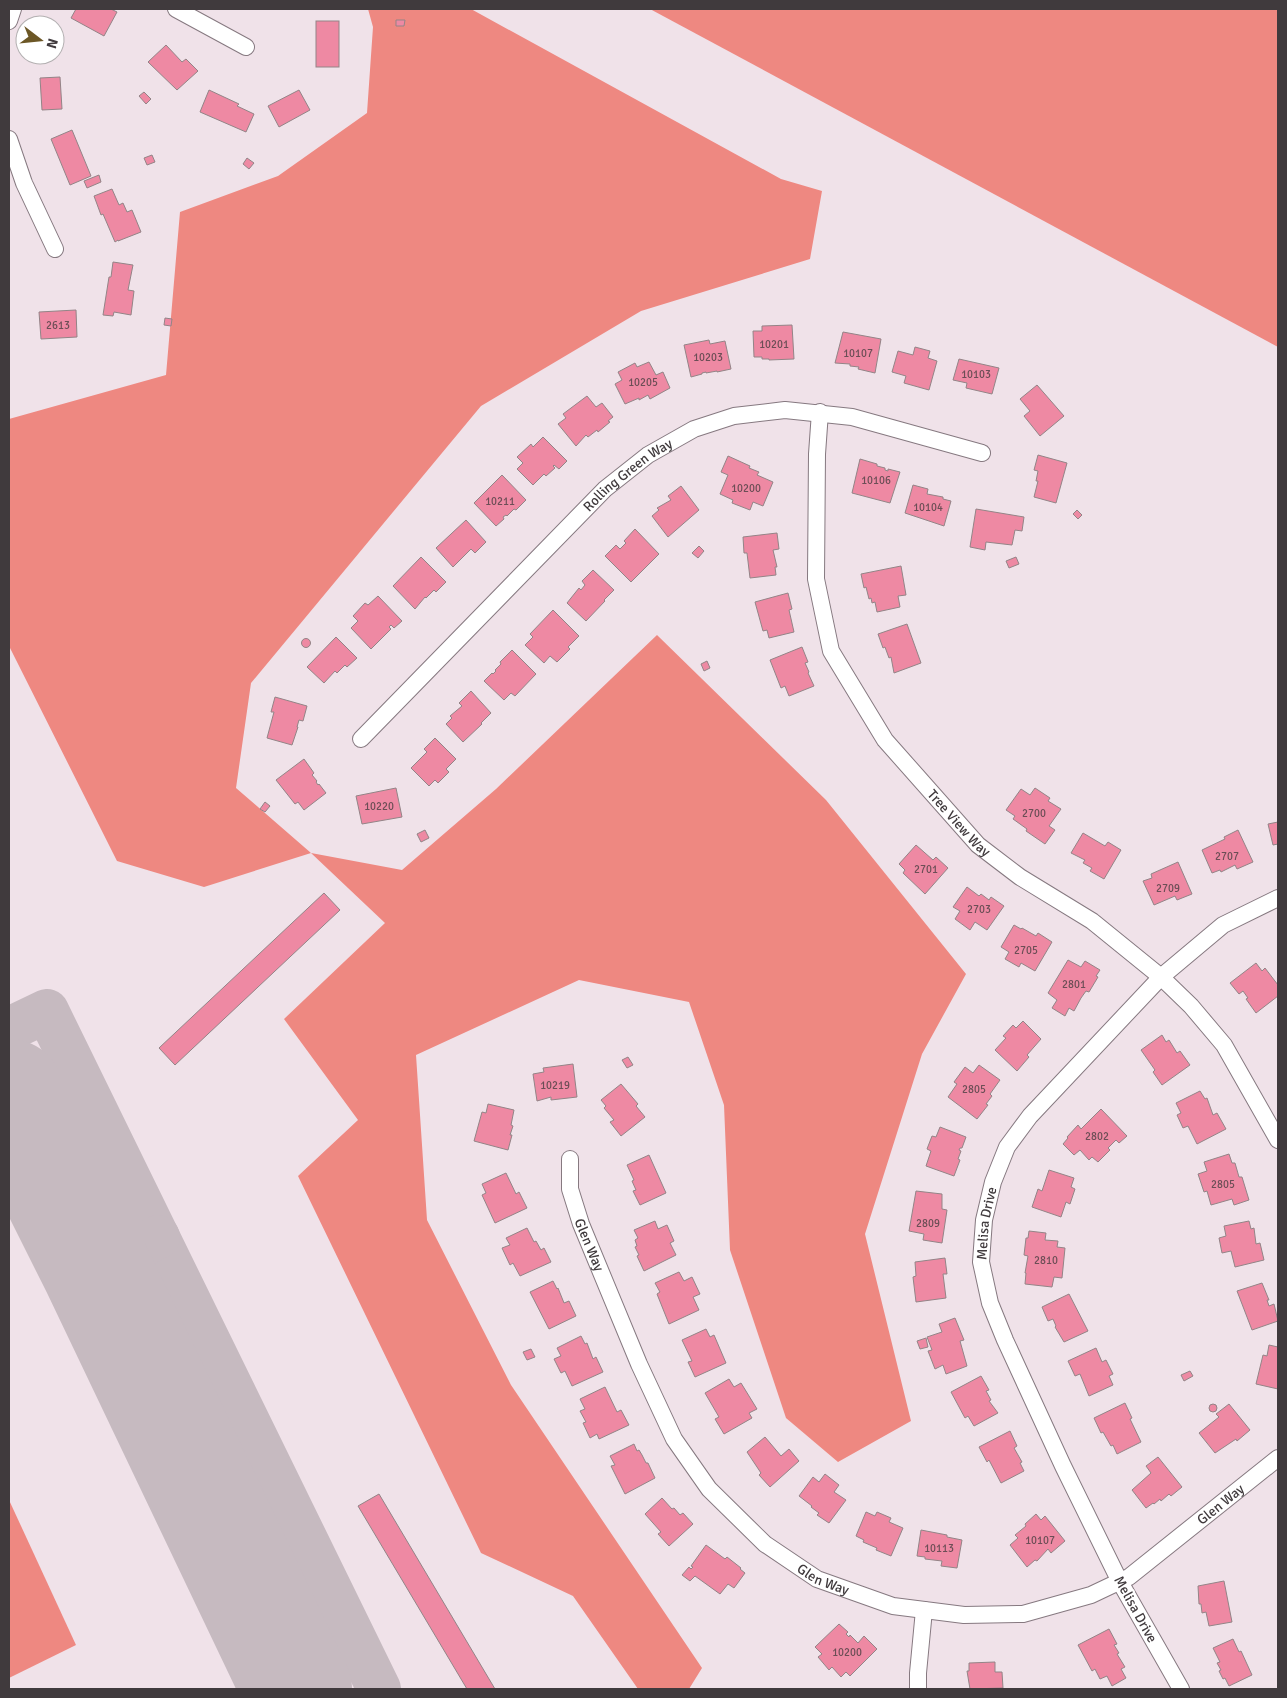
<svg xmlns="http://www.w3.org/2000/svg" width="1287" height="1698" viewBox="0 0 1287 1698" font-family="Signika,sans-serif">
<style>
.forest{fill:#ee8881}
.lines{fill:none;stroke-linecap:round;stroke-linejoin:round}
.taxiway{stroke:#c6bac0;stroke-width:44}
.runway{stroke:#c6bac0;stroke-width:110}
.building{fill:#ee89a3;stroke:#938487}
.minor-casing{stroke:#867980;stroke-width:18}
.minor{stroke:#fff;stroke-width:16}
.labels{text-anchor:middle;stroke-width:4.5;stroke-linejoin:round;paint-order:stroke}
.number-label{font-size:11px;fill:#6c4e56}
.street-label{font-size:14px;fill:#403a3d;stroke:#fff}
</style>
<rect width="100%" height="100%" fill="#f0e2e9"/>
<g class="forest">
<path d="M368,9h103l310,170 41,12 -12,68 -169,52 -160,95 -230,277 -15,105 75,65 91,17 94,-81 161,-154 169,165 140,174 -44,80 -57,180 46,187 -73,41 -52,-44 -56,-168 -6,-145 -35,-103 -110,-22 -163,75 11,165 84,165 191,283 -13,21h-51l-65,-93 -92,-43 -183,-377 60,-56 -74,-101 101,-96 -74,-70 -107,34 -87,-26 -108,-215v-227l157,-44 14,-163 98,-36 89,-63 6,-86z"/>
<path d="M650,9h628v338z"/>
<path d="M9,1500l67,145 -67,33z"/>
</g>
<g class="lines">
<g class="taxiway">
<path d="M9,1029l38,-18 332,678"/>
<path d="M96,1268l62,-31"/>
</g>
<path class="runway" d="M9,1094l87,174 201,421"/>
</g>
<g class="building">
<path d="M76,9h35l6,3 -13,24 -33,-18z"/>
<path d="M396,20h9l-1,6h-8z"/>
<rect x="316" y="21" width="23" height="46"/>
<path d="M166,45l16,17 4,-3 12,12 -21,19 -29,-28z"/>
<path d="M60,77l2,32 -20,1 -2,-32z"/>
<path d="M209,90l30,14 -2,2 17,8 -8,18 -46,-20z"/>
<path d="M299,90l11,20 -31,17 -11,-21z"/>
<path d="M144,92l7,7 -5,5 -7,-8z"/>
<path d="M72,130l19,46 -21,9 -19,-46z"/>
<path d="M152,155l3,7 -8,3 -3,-7z"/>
<path d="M247,158l7,5 -5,6 -6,-5z"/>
<path d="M99,175l2,7 -14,6 -3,-7z"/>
<path d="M112,189l7,16 4,-2 4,9 5,-2 9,22 -23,9v-1l-3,2 -12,-28 -2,1 -7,-19z"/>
<path d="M113,262l20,3 -5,25 6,1 -3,24 -17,-3 -1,4 -10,-1 6,-38h2z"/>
<path d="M76,310l1,27 -36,2 -2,-27z"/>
<path d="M165,318l7,1 -1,7 -7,-1z"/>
<path d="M792,325l2,34 -25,1v-1h-7v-2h-8l-1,-26h9v-5z"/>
<path d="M843,332l38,7 -6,34 -17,-4 1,-2 -9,-1v-2l-15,-1z"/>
<path d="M709,340l1,4 15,-3 6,28 -14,3v-1l-11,2v-1l-4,1v1l-11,3 -7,-32z"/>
<path d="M915,347l15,4 -2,7 9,3 -8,29 -25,-7 2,-7 -14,-4 6,-21 15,4z"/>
<path d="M959,359l40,9 -7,26 -26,-6 1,-5 -14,-3z"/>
<path d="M649,362l7,13 7,-3 7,16 -20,11 -2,-4 -9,5v-2l-14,6 -10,-20 7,-4 -4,-8 17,-9 2,4z"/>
<path d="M1037,385l27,31 -24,20 -16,-20 6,-5 -10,-12z"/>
<path d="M587,396l9,11 6,-4 11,14 -5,4 2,1 -12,10 -1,-2 -9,7 -2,-2 -10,11 -18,-22 8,-6 -3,-4z"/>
<path d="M543,437l24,24 -8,8 -5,-4 -1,1 2,2 -9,8 -2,-2 -11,11 -16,-16 6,-6 -6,-6 14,-13 2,3z"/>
<path d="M1038,455l29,8 -11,40 -22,-6 4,-16h-2l2,-10 -4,-1z"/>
<path d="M728,456l22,10 -1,2 10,4 -2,3 16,7 -10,24 -10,-4 -3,8 -18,-7 1,-3 -13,-6 8,-19 -7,-3z"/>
<path d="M860,459l17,5v2l8,2v2l3,1v-2l12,3 -10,31 -38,-10z"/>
<path d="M502,475l24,25 -10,10 -2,-1 -7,7 -1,-1 -3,2 1,2 -8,7 -22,-23z"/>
<path d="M913,485l15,4 -1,5 16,3v2l8,2 -7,25 -39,-13z"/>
<path d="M681,486l18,24 -31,27 -16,-21 7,-6 -2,-2 14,-8 -3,-4z"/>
<path d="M976,509l48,8 -2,14 -7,-1 -3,15 -26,-3 -1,8 -15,-3z"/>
<path d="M1077,510l5,5 -4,4 -5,-5z"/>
<path d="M466,520l20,22 -11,11 -4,-4 -18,18 -17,-19z"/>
<path d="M635,529l24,25 -28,28 -26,-26 11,-11 4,4 6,-6 -2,-2z"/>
<path d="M777,533l2,16 -6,1 4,17h-2l1,8 -26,3 -3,-25h-3l-1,-16z"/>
<path d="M699,546l5,5 -6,7 -6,-5z"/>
<path d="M421,557l25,25 -10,10 -2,-2 -8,8 -1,-1 -10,12 -22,-23z"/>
<path d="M1016,557l3,7 -10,4 -3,-7z"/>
<path d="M901,566l5,29 -8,1 2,11 -23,5 -2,-10 -3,1 -1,-5 -2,1 -3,-12 -2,1 -3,-14z"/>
<path d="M593,570l21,20 -10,10 1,1 -19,20 -19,-18 12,-15 2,2 4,-5 -3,-4z"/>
<path d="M788,593l4,16 -3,1 5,22 -25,6 -2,-8 -4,1 -8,-29z"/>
<path d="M378,596l24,25 -8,7 -3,-3 -2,2 2,2 -20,20 -20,-21 7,-7 -5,-5 12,-13 3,2z"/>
<path d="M553,610l26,26 -11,11 2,2 -13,13 -7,-6 -6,7 -19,-18 8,-8 -3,-3z"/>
<path d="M907,624l14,39 -27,10 -3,-16 -2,1 -4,-11 -2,1 -5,-14z"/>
<path d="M336,637l21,21 -10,9 -2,-2 -8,8 -2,-2 -11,12 -17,-16z"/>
<circle cx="306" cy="643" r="4.5"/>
<path d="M802,647l6,15 -3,1 4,9 -1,1 6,13 -25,10 -4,-10 -4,2 -11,-28z"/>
<path d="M512,650l24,24 -21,22 -4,-3 -7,7 -20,-19 8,-8 1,1 3,-3 -1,-1 6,-6 -1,-2z"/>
<path d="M707,661l3,7 -6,3 -3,-7z"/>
<path d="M471,691l20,22 -10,10 1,1 -19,18 -17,-18 6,-6 -2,-2 12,-10 -3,-3z"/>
<path d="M275,697l32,9 -4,15 -4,-1 -2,7h1l-6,18 -25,-7 7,-26h-3z"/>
<path d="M435,738l21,21 -10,10 3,3 -11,11 -3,-3 -6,6 -18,-18 16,-16 -3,-3z"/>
<path d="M304,759l10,14 -2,2 5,6 -1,1 2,3 1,-1 7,9 -22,17 -6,-8 -3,2 -19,-24z"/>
<path d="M396,788l6,29 -40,7 -6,-28z"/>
<path d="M1035,788l15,10 -2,3 13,8 -12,17 6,4 -10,14 -19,-13 1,-2 -14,-10 2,-3 -9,-6 15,-21 9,6z"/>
<path d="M265,802l5,4 -5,6 -5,-3z"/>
<path d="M1278,822v22l-5,1 -5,-21z"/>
<path d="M425,830l4,8 -8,4 -4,-8z"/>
<path d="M1238,830l15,32 -16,7 -2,-4 -14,7 -1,-2 -8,3 -10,-23 23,-11 -1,-2z"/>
<path d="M1083,833l22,13 3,-4 13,8 -17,29 -14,-8 2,-3 -9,-5 2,-3 -14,-7z"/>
<path d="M916,845l17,15 3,-3 12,11 -23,26 -22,-21 2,-3 -6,-6z"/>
<path d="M1178,862l14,32 -15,6 -2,-4 -21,9 -11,-24 9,-3 -1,-4z"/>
<path d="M967,887l12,9 2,-2 8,6 2,-3 13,9 -17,24 -12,-8 -5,8 -15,-11 5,-8 -7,-4z"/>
<path d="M324,893l16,17 -165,155 -16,-17z"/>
<path d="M1014,925l7,4 1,-1 14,8 2,-3 14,9 -17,29 -14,-8 -2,4 -14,-8 4,-7 -8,-5z"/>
<path d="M1068,960l13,7 4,-6 15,9 -4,6 2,1 -9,15 -3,-1 -5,7 -7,13 -5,-3 -4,8 -13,-8 5,-8 -9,-7z"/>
<path d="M1256,963l6,8 3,-3 13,17v11l-22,17 -10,-14 2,-1 -5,-7 -4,3 -9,-11z"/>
<path d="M1023,1021l18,18 -14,16 2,2 -12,14 -22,-21 11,-12 -3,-2 10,-11 3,3z"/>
<path d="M1162,1035l4,7 3,-2 8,13 3,-2 10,14 -28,20 -9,-13 2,-2 -14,-20z"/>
<path d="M628,1057l5,8 -6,3 -5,-8z"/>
<path d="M573,1064l4,33 -26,3v-3l-14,4 -4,-27 11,-2 -1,-4z"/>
<path d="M979,1065l21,15 -10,14 2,2 -6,8 2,1 -11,14 -29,-22 9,-13 -3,-2 11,-15 8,6z"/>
<path d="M621,1084l17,20 -2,2 9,11 -24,19 -11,-14 4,-2 -10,-12 2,-2 -5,-6z"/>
<path d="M1200,1091l5,8 2,-1 6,17 4,-2 9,16 -29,15 -9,-18 -5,2 -6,-13 4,-2 -5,-10z"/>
<path d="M488,1104l26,6 -3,15 2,1 -3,9h2l-4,15 -34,-9 8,-29 4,1z"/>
<path d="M1101,1109l26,27 -8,7 -3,-3 -8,8 2,2 -12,12 -6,-5 -3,3 -9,-10 -6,5 -11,-11 5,-6 -1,-1 11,-12 3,4z"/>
<path d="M940,1127l26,10 -4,11h-2l-1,2 2,1 -3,8 2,1 -6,16 -28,-10 5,-15 -4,-2 5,-13 4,1z"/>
<path d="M1229,1154l3,9h3l4,14h3l7,23 -15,5 -2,-6 -21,6 -4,-14 -3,1 -6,-18 9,-3 -3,-9z"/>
<path d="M649,1155l17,38 -26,12 -7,-14 3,-1 -4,-9 2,-1 -7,-15z"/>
<path d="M1049,1170l25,8 -3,9 4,2 -5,15 -4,-2 -5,15 -29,-10 6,-18 4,2z"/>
<path d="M506,1173l10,21 3,-2 8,16 -32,15 -13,-28 4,-2 -4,-9z"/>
<path d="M916,1191l26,3v15l5,1 -5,33 -19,-3 1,-6 -15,-3z"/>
<path d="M655,1221l3,8 9,-4 7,16 -4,2 6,12 -32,16 -7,-15 2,-1 -4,-8 2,-1 -2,-6 3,-2 -4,-8z"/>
<path d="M1249,1221l2,8 3,-1 2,16 4,-1 4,17 -29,7 -4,-16 -9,2 -3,-15 7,-2 -2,-10z"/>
<path d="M527,1228l7,14 2,-1 5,9 3,-2 7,14 -31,14 -7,-13 -3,2 -8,-17 8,-3 -4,-7z"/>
<path d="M1029,1231l17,2 -1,7 13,1 -1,6 8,1 -3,30 -8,-1 -2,10 -27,-3 1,-11h-1l3,-17 -4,-1 2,-17h2z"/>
<path d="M945,1258l2,16h-4l3,24 -30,4 -3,-25 3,-1 -1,-14z"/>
<path d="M679,1272l5,9 8,-4 8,17 -7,3 6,13 -30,14 -12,-30 3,-2 -5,-9z"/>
<path d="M553,1281l4,8 1,-1 6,15 5,-2 7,15 -27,13 -19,-37z"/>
<path d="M1262,1283l7,17h-2l2,6 5,-2 4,17 -26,9 -15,-39z"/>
<path d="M1069,1294l19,37 -24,11 -9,-15 1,-1 -3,-7 -5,2 -6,-14z"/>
<path d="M955,1318l9,22 -4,1 7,25 -21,8 -3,-9 -8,4 -7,-18 4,-1 -5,-13 15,-5 -3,-8z"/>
<path d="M706,1329l4,8 4,-2 12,28 -31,14 -7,-15 4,-1 -10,-21z"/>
<path d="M581,1336l4,8 2,-1 6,16 3,-2 7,15 -31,14 -7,-15 -4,2 -7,-14 7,-3 -4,-8z"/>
<path d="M926,1338l2,9 -8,2 -3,-8z"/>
<path d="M1269,1345l9,2v42l-22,-5 7,-29 4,1z"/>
<path d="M1096,1348l6,14 4,-2 7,14 -4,2 4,9 -24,11 -9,-22 -5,2 -7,-15z"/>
<path d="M531,1349l4,8 -8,3 -4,-8z"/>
<path d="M1190,1371l3,5 -9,5 -3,-6z"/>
<path d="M981,1376l8,14 -3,1 5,9 -2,1 9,12 -24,13 -6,-10 -3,2 -14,-26z"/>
<path d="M729,1379l5,8 7,-4 16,26 -8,4 3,5 -28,16 -9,-15 4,-2 -14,-24z"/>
<path d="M605,1387l12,25 4,-2 8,15 -30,14 -2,-5 -7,4 -7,-15 3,-1 -6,-11 5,-2 -5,-10z"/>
<path d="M1125,1403l7,15 -2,1 11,23 -24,12 -4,-9 -2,1 -8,-14 -2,1 -7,-15z"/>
<circle cx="1213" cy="1408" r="4"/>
<path d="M1229,1404l21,26 -13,11 -1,-2 -21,14 -16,-20 20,-16 -3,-3z"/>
<path d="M1010,1431l7,15 -3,2 8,14 -2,1 4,8 -23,12 -12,-23 -2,2 -8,-15z"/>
<path d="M765,1437l16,19 8,-7 10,12 -29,26 -11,-12 2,-2 -14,-21z"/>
<path d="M634,1444l3,7 2,-1 3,5 4,8h2l7,15 -30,16 -14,-28 4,-1 -5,-9z"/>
<path d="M1158,1457l24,30 -11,9 -2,-2 -8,7 -1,-2 -6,5 -1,-1 -7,5 -14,-18 19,-17 -5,-7z"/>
<path d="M825,1474l14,11 -5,7 12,8 -17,23 -12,-8 2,-2 -8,-6 1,-1 -13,-10 14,-19 6,5z"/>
<path d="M379,1494l116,195h-28l-109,-183z"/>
<path d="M662,1498l10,11 2,-1 6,7 3,-2 10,11 -24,22 -11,-12 3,-2 -16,-18z"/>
<path d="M866,1512l9,4 2,-4 14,6 -2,4 14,6 -12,28 -15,-6 1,-2 -14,-6 1,-2 -8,-4z"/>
<path d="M1036,1514l5,6 4,-4 20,25 -14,12 -3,-4 -11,12 -2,-1 -8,7 -17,-22 8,-7 -3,-3 11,-9 -1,-2z"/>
<path d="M921,1530l26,5v2l15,3 -5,28 -16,-2 1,-5 -17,-2v-2l-8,-1z"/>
<path d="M706,1545l19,14 2,-2 14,11 -1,1 5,4 -11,15 -6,-4 -8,10 -25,-18 -5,5 -8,-6 7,-8 2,2 2,-2 -2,-1z"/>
<path d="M1224,1581l8,41 -23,4 -3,-14 -4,1 -1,-9h-2l-1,-18z"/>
<path d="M839,1624l9,8 -2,2 3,3 1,-2 8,8 6,-7 13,13 -27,27 -4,-4 -5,5 -9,-10 -3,3 -11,-13 4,-3 -7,-7z"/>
<path d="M1109,1629l8,15 -3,1 5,8 -2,1 8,13 -4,2 5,9 -14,8 -5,-10 -7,3 -5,-10 -3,2 -14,-26z"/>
<path d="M1233,1639l6,13 2,-1 11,24 -23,11 -4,-8 -2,1 -4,-8 2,-1 -4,-7 3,-1 -7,-14z"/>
<path d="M995,1662v10h7l1,16 -33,1 -3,-18h2v-8z"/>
</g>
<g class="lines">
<defs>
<g id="minor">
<path d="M176,9l70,38"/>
<path d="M9,21l4,-12"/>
<path d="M9,139l15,44 31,66"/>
<path id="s1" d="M820,412l-3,42 -1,125 15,72 54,89 93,105 42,32 72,44 69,56 30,29 33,39 54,95"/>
<path id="s2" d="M361,739l244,-250 43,-34 46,-26 40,-13 51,-6 67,7 130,36"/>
<path id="s3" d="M570,1159v30l11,35 58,140 35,75 35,50 56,55 52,35 76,27 71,9 59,-1 68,-19 38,-18 149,-119"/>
<path d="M918,1689v-16l6,-63"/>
<path id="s4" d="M1181,1689l-61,-107 -57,-116 -58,-126 -15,-37 -9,-41 3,-42 9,-38 14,-35 23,-31 131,-139 62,-52 55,-27"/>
</g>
</defs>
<use href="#minor" class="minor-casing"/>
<use href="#minor" class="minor"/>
</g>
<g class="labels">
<g class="number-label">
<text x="58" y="329">2613</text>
<text x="774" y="348">10201</text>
<text x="858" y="357">10107</text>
<text x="708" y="361">10203</text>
<text x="976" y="378">10103</text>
<text x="643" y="386">10205</text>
<text x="876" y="484">10106</text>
<text x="746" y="492">10200</text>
<text x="500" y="505">10211</text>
<text x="928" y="511">10104</text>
<text x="379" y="810">10220</text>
<text x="1034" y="817">2700</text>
<text x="1227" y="860">2707</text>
<text x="926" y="873">2701</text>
<text x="1168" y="892">2709</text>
<text x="979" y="913">2703</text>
<text x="1026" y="954">2705</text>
<text x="1074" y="988">2801</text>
<text x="555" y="1089">10219</text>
<text x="974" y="1093">2805</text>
<text x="1097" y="1140">2802</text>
<text x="1223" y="1188">2805</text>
<text x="928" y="1227">2809</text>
<text x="1046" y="1264">2810</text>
<text x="1040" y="1544">10107</text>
<text x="939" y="1552">10113</text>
<text x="847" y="1656">10200</text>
</g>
<g class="street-label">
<text dy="5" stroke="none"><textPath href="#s2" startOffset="376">Rolling Green Way</textPath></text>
<text dy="5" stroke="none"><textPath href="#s1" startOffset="456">Tree View Way</textPath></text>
<text dy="5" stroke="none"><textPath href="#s4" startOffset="512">Melisa Drive</textPath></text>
<text dy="5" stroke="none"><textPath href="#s3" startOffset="89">Glen Way</textPath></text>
<text dy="5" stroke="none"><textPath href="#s3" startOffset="944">Glen Way</textPath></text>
<text dy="5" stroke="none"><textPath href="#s3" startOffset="509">Glen Way</textPath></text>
<text transform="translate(1136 1609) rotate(61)" y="5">Melisa Drive</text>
</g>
</g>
<rect width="1287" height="1698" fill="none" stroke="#403a3d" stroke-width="20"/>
<g transform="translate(40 40) rotate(106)"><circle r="24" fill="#ffffff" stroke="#b3b0b1"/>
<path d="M0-4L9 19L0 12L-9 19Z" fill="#6c5726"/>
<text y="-8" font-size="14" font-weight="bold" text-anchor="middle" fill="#403a3d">N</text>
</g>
</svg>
